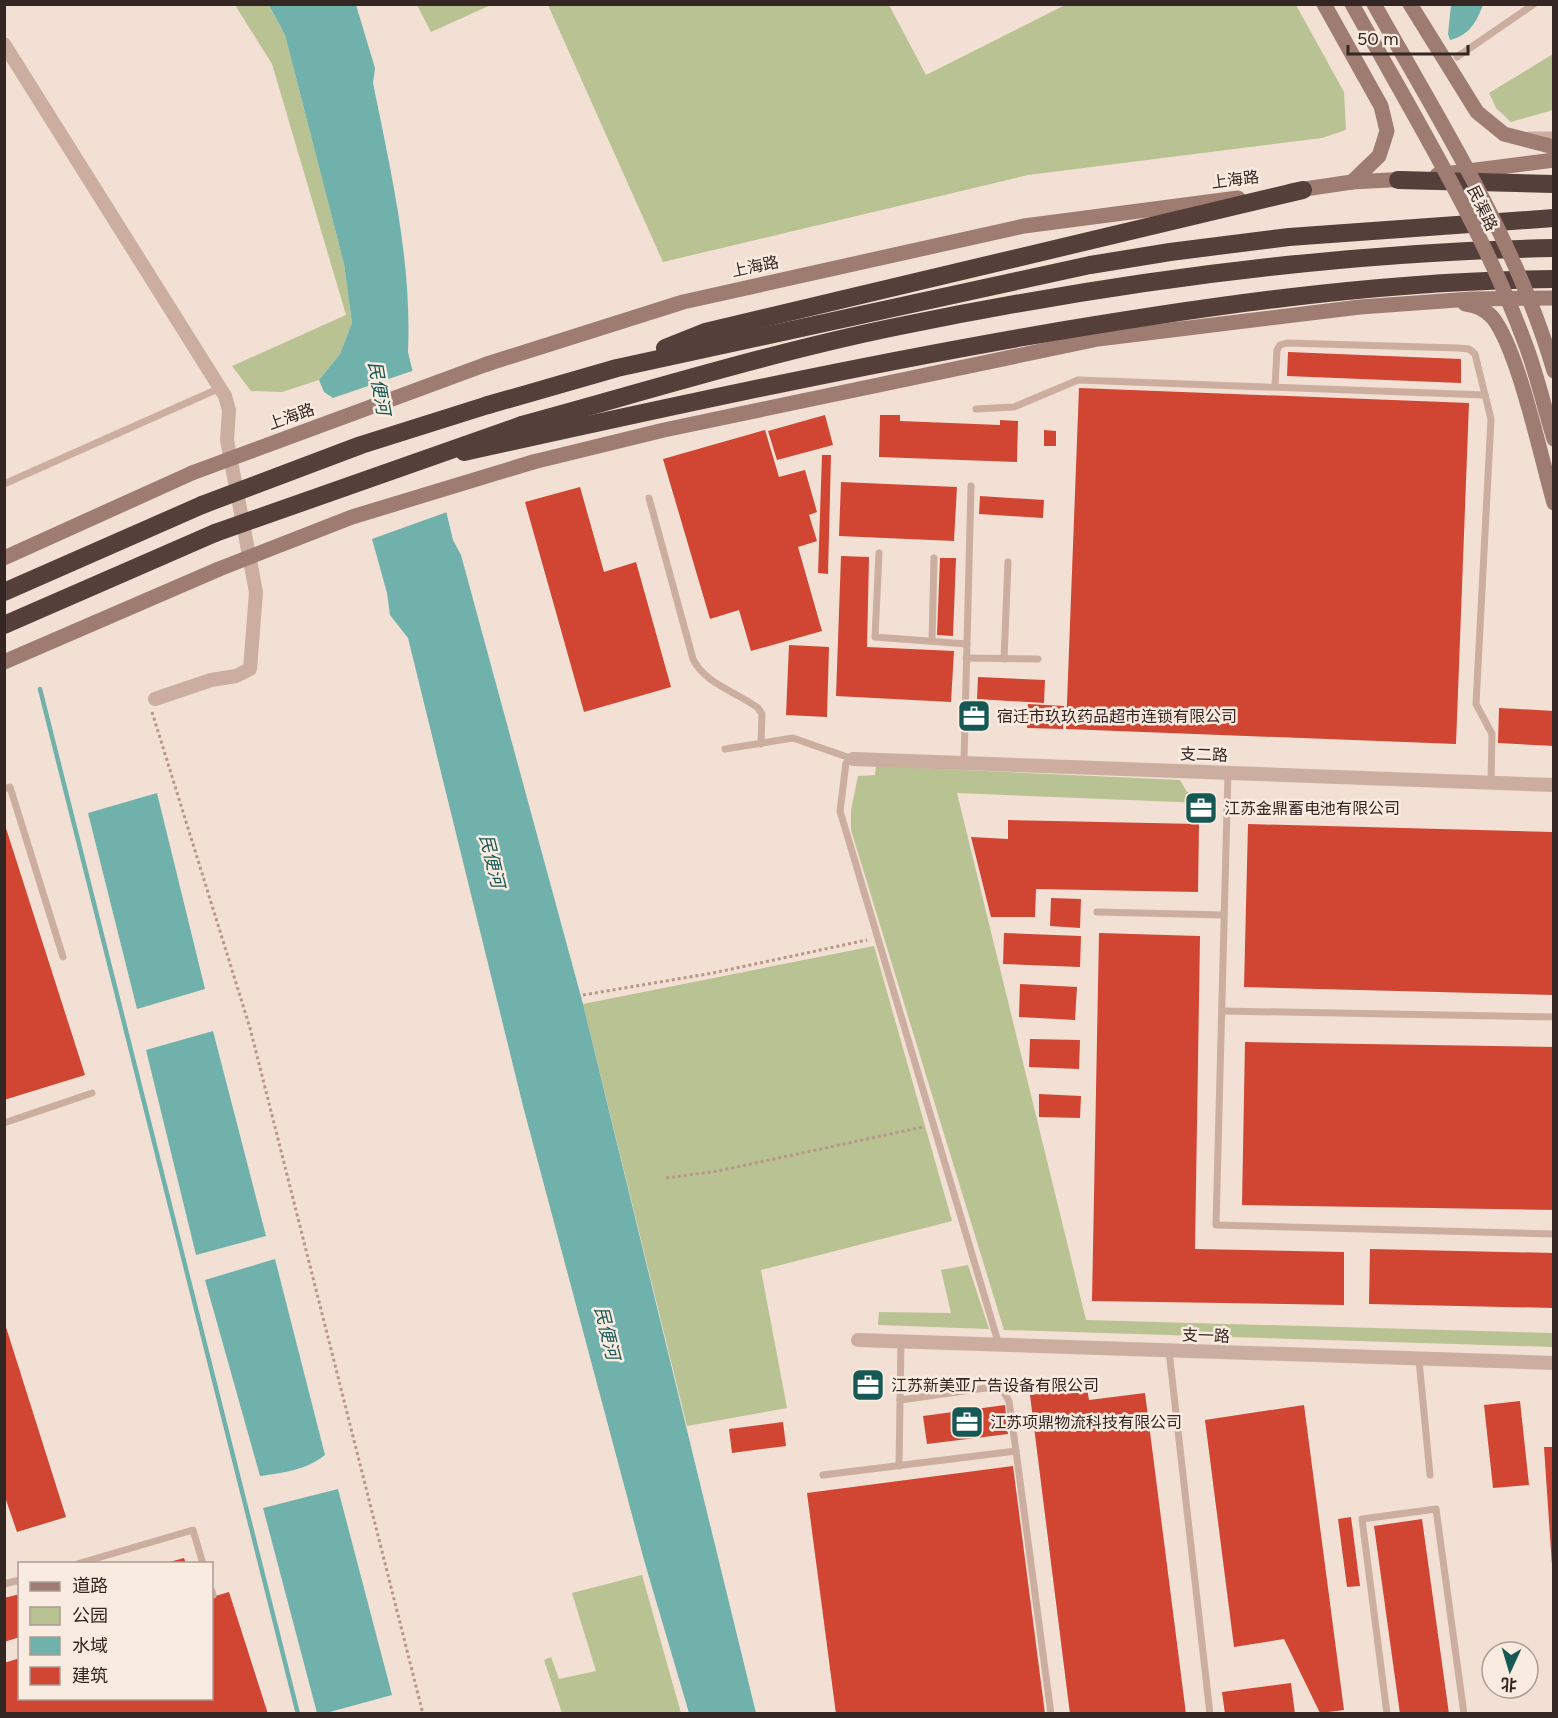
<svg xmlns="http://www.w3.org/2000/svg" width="1558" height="1718" viewBox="0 0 1558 1718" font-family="Figtree,'Noto Sans SC',sans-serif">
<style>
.green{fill:#b8c293}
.water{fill:#71b1ac}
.pier{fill:#f2e0d4}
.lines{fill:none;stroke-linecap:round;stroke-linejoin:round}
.stream{stroke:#71b1ac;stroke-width:4.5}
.building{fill:#d14533}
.path{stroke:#b7978a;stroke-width:3;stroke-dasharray:3 3;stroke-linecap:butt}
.lane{stroke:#cbae9f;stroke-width:7}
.street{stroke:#cbae9f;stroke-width:14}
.secondary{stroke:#9e7c71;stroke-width:15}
.highway{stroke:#553f3a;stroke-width:18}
.secondary-bridge{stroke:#9e7c71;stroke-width:15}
.highway-bridge{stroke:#553f3a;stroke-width:18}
.labels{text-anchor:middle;stroke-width:5;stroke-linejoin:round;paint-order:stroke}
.street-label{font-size:16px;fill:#342623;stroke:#faebe0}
.poi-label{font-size:16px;fill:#342623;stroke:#faebe0;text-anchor:start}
.water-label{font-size:18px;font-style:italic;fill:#165854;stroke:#faebe0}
</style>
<rect width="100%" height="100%" fill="#f2e0d4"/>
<g class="green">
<path d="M235,5h34l16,30 59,229 8,59 -12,31 -21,26 -37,12 -31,-1 -19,-25 114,-51 -74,-251z"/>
<path d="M417,5h74l-60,27z"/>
<path d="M548,5h341l37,70 139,-70h231l48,87 2,38 -24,8 -294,37 -365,87z"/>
<path d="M1553,54v56l-42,12 -15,-14 -7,-15z"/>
<path d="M876,766l304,14 7,12h14l2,11 -246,-10 129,527 467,13v14l-549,-17 -153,-500v-20l7,-34 17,-1z"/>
<path d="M874,946l78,275 -191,49 26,138 -100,18 -104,-422z"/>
<path d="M968,1265l21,64 -111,-4 1,-13 72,1 -10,-43z"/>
<path d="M642,1575l39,138h-119l-18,-53 7,-3 8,22 37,-8 -24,-78z"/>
</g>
<g class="water">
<path d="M269,5h87l19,63 -2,15c18,89 39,178 35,269l45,188 8,15 122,449 173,709h-67l-45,-153 -121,-454 -115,-468 -18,-23 -3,-22 -54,-195 -9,-6 -5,-12 21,-26 12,-31 -8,-59 -59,-229z"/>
<path d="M1451,5h32c-7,17 -13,30 -33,35l-2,-6z"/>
<path d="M157,793l48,196 -68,20 -49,-196z"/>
<path d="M213,1031l53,205 -70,19 -50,-205z"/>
<path d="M275,1259l50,196c-19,15 -42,18 -65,21l-55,-196z"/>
<path d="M338,1489l54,206 -66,18h-9l-54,-205z"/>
</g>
<path class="pier" d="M415,370l35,141 -81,29 -39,-141z"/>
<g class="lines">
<path class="stream" d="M40,689l258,1025"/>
</g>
<g class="building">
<path d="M1288,352l173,7v24l-174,-7z"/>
<path d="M1079,388l390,15 -13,341 -390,-15z"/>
<path d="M825,415l8,30 -56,15 -9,-29z"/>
<path d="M880,415h20v6l100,4v-5l18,1 -1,41 -138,-5z"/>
<path d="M765,430l14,47 26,-7 12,42 -8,3 8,26 -19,6 24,84 -71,20 -12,-41 -29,9 -47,-160z"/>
<path d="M1044,430l12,1v15h-12z"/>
<path d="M822,455h9l-3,119 -10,-1z"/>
<path d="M841,482l116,5 -3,54 -115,-5z"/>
<path d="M580,487l24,85 32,-10 35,125 -87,25 -59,-210z"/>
<path d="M980,496l64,4 -1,18 -64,-4z"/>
<path d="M841,556l28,1 -2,90 87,4 -3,51 -115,-6z"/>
<path d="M940,558h16l-3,78 -16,-1z"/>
<path d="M789,645l40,2 -2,70 -41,-2z"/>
<path d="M978,677l67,3 -1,23 -67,-4z"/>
<path d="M1028,704l36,2 -1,23 -36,-1z"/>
<path d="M1499,708l55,3v35l-56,-3z"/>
<path d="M1008,820l191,4 -1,68 -162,-3 -1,28h-44l-20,-80 37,2z"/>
<path d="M4,822l81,253 -81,25z"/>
<path d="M1248,824l306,8v163l-310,-8z"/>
<path d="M1051,898l30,1 -1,29 -30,-2z"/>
<path d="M1004,933l77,3 -1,31 -77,-3z"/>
<path d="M1099,933l101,3 -5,313 149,3v53l-252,-4z"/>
<path d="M1020,984l57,3 -2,33 -56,-3z"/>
<path d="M1030,1039l50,1 -1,29 -50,-2z"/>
<path d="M1245,1042l309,5v163l-312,-5z"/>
<path d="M1039,1094l42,2 -1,22 -41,-1z"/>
<path d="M1370,1249l184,4v55l-185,-4z"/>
<path d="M5,1324l61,193 -49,15 -13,-38z"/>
<path d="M1087,1388l2,12 56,-7 41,321h-116l-40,-319z"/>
<path d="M1520,1401l9,84 -36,3 -9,-83z"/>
<path d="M1005,1405l3,29 -81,10 -4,-28z"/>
<path d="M1304,1405l40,305 -24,3 -36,-74 -50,8 -29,-227z"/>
<path d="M783,1422l3,24 -54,7 -3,-24z"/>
<path d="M1544,1447h10v118l-2,1z"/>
<path d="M1013,1466l32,248h-209l-29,-221z"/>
<path d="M1351,1517l9,69 -13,1 -9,-68z"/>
<path d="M1422,1519l27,195h-49l-26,-188z"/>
<path d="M184,1558l2,6h-19l-1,-1z"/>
<path d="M229,1592l39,122h-264v-51l16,-5v40h192v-101z"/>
<path d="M20,1594v43l-16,5v-44z"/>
<path d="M1291,1683l4,31h-70l-3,-22z"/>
</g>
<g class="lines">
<g class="path">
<path d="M152,712l98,316 173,686"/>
<path d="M583,995l130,-22 154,-33"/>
<path d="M666,1178l52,-7 205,-44"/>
</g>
<g class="lane">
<path d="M1457,57l77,-53"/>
<path d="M1529,135h25"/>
<path d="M1275,386l2,-36 3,-5 7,-2 171,5 11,1 6,5 16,65 -15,285 16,30 -1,48"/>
<path d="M976,409l38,-2 64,-27 407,15"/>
<path d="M4,484l216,-96"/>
<path d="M649,498l44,161c12,25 44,33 65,49l4,6 -1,30"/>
<path d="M879,553l-4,84 92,7"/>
<path d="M932,641l2,-83"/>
<path d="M966,658l72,1"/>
<path d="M1004,659l4,-97"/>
<path d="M725,749l68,-11 60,21 -7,4 -6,48 159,534"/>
<path d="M964,761l7,-275"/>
<path d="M1228,772l-12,453 338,9"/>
<path d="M4,789l6,-2 53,170"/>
<path d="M1097,912l127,3"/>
<path d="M1222,1011l332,6"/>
<path d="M4,1123l88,-30"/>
<path d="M1169,1351l41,363"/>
<path d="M1419,1360l11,115"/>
<path d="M900,1400l86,-12 17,3 6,10 7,50"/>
<path d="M899,1466l2,-125"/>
<path d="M823,1475l193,-24 35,263"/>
<path d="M77,1564l116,-34 10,34"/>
<path d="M4,1584l16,-4"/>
<path d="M212,1591l1,4"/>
<path d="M1387,1714l-25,-195 74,-10 28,205"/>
</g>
<g class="street">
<path d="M4,44l221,352 4,14 -2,30 29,152 -6,77 -14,7 -25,4 -56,19"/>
<path d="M853,759l701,26"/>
<path d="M858,1340l696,23"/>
</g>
<g class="secondary">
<path d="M1324,4l57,102 6,25 -8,25 -27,26"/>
<path d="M1410,4l67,108 27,22 50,13"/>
<path d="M1437,175l117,-15"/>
<path d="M1291,191l61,-9 56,-3"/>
<path d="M1465,304c11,1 20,5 28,14 26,34 48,140 61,185"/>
<path d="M487,364l196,-62 341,-76 214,-28"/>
<path d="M533,462l131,-32 434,-91 262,-32 111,-8 83,-1"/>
<path d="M4,558l188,-85"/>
<path d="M4,662l215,-93"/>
</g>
<g class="highway">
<path d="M1398,180l156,4"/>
<path d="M665,348l40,-16 598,-142"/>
<path d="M488,405l129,-37 473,-103 80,-13 119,-15 265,-19"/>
<path d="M522,425c125,-34 250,-73 378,-99 215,-44 434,-74 654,-78"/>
<path d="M464,452c186,-41 372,-82 560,-115 175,-30 352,-56 530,-58"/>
<path d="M4,592l198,-87"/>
<path d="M4,625l211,-92"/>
</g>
<g class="secondary-bridge">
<path d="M1352,4c61,111 129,220 173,339 12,31 19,64 29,96"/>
<path d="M1374,4c66,118 142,236 180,367"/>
<path d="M192,473l295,-109"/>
<path d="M219,569l133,-52 181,-55"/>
</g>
<g class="highway-bridge">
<path d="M202,505l159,-60 127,-40"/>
<path d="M215,533l307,-108"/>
</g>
</g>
<defs>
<symbol id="office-square" viewBox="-11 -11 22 22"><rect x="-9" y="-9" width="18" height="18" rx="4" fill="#165854" stroke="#faebe0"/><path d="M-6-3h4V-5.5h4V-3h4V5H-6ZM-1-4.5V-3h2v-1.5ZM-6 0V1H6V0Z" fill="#fff"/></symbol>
</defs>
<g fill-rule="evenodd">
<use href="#office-square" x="955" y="697" width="38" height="38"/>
<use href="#office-square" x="1182" y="789" width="38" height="38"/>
<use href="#office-square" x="849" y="1366" width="38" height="38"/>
<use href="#office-square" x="948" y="1403" width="38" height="38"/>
</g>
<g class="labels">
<g class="street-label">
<text transform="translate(1235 179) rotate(-7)" y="6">上海路</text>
<text transform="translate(1483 208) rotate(64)" y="6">民渠路</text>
<text transform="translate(755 266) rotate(-12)" y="6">上海路</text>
<text transform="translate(291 416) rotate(-20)" y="6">上海路</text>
<text transform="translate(1204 754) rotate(2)" y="6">支二路</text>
<text transform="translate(1206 1335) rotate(2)" y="6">支一路</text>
</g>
<g class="poi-label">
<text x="997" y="722">宿迁市玖玖药品超市连锁有限公司</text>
<text x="1224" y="814">江苏金鼎蓄电池有限公司</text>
<text x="891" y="1391">江苏新美亚广告设备有限公司</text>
<text x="990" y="1428">江苏项鼎物流科技有限公司</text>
</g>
<g class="water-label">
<text transform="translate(379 388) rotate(80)" y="6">民便河</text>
<text transform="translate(492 861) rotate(76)" y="6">民便河</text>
<text transform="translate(607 1333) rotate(76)" y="6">民便河</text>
</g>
</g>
<rect width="1558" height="1718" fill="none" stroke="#342623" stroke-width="12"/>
<rect x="18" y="1562" width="195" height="138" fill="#faebe0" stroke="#ab9c94" stroke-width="1.5"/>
<rect x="30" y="1582" width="30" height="9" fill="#9e7c71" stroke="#ab9c94" stroke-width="1.5"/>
<text x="72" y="1592" font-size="18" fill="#342623">道路</text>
<rect x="30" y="1607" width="30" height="18" fill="#b8c293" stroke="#ab9c94" stroke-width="1.5"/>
<text x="72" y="1622" font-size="18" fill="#342623">公园</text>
<rect x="30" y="1637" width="30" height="18" fill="#71b1ac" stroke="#ab9c94" stroke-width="1.5"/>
<text x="72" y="1652" font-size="18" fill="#342623">水域</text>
<rect x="30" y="1667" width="30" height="18" fill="#d14533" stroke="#ab9c94" stroke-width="1.5"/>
<text x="72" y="1682" font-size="18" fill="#342623">建筑</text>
<g transform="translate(1510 1670) rotate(184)"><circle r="28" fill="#faebe0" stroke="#ab9c94" stroke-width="1.5"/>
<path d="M0-4.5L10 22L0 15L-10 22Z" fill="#165854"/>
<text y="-9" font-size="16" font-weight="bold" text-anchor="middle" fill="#342623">北</text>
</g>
<path d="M1348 45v9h120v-9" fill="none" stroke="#342623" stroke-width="3"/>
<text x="1357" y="45" font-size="18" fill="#342623" stroke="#faebe0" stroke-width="4.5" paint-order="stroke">50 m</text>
</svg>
